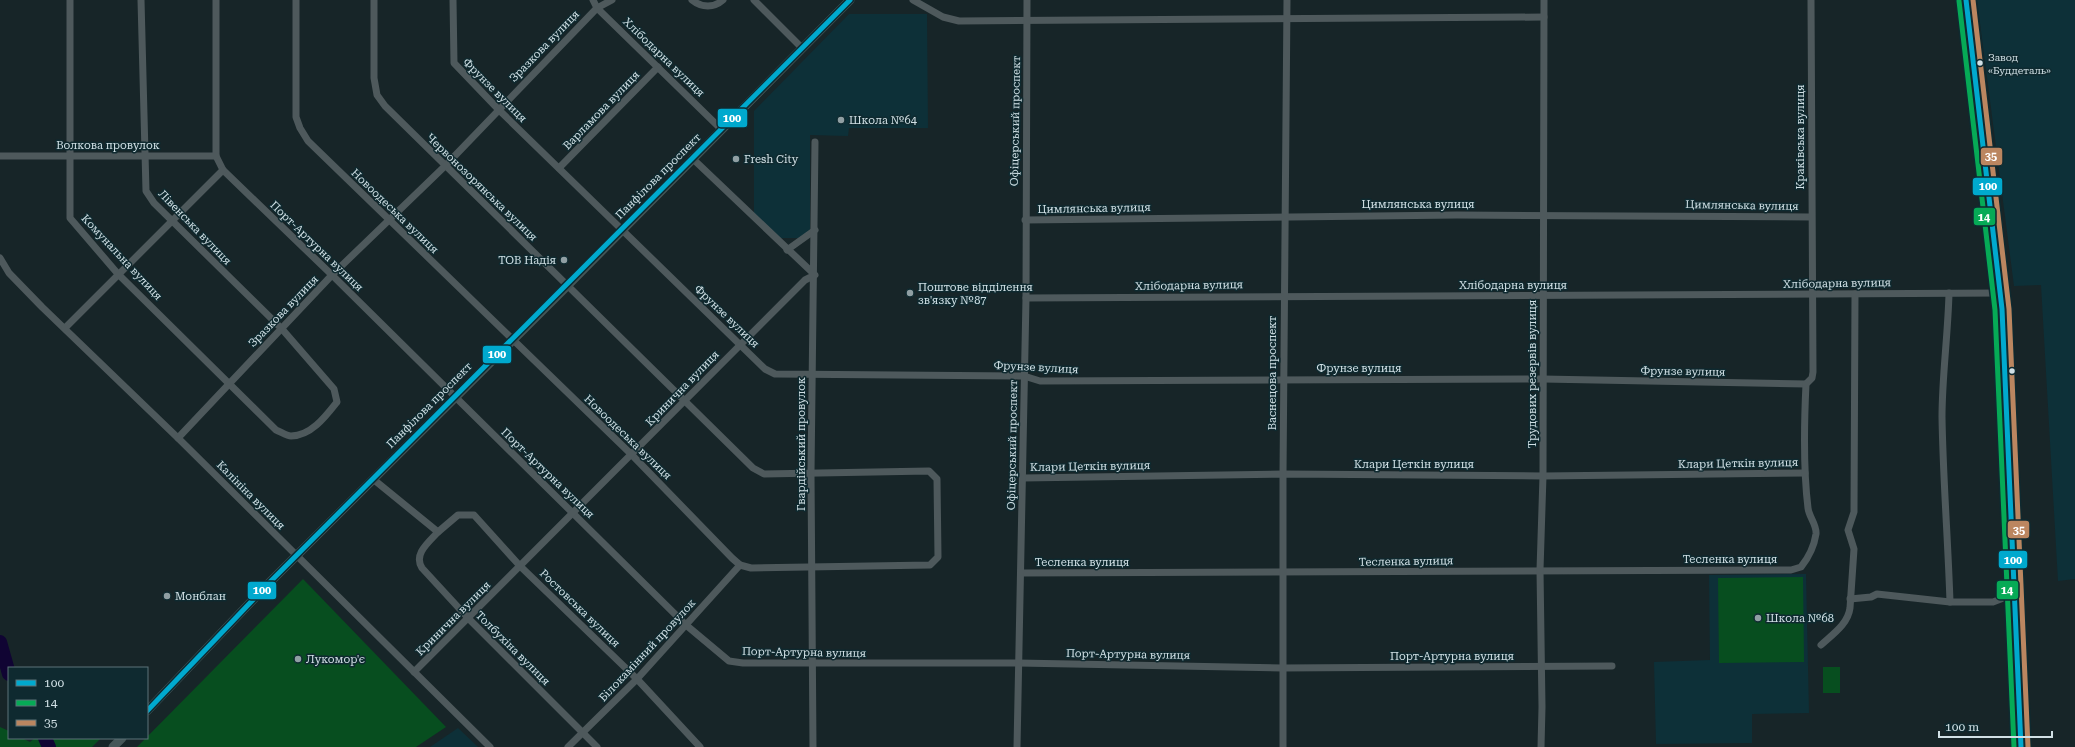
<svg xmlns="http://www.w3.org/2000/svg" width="2075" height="747" viewBox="0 0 2075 747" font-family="'Roboto Serif',serif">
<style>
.built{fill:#0d3038}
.green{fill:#074e1f}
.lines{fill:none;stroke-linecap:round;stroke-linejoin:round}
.river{stroke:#100433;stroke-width:14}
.minor{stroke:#4e595c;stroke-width:7}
.major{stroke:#455658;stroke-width:9}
.bus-1-casing{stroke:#0f2a30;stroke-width:8}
.bus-2-casing{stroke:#0f2a30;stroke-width:8}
.bus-3-casing{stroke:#0f2a30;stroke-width:8}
.bus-1{stroke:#00a9ce;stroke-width:5}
.bus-2{stroke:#06aa56;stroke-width:5}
.bus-3{stroke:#bb8660;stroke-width:5}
.bus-dot{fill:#d1e0e5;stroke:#0f2a30;stroke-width:1.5}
.poi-dot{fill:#909fa3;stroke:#0f2a30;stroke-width:1.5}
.labels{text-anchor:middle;stroke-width:3;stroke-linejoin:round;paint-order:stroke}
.bus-label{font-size:10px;fill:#d1e0e5;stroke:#0f2a30;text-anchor:start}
.street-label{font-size:11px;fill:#d1e0e5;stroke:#0f2a30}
.poi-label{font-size:11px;fill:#d1e0e5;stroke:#0f2a30;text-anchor:start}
.line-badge{stroke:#0f2a30;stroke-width:1.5}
.badge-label{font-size:11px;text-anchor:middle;font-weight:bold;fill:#fff}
</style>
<rect width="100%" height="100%" fill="#172528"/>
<g class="built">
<path d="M1977,0h98v579l-17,2 -17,-296 -27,1z"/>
<path d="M849,14h78l1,114h-79l-1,8 -38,-1v103h-32l-24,-25v-102z"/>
<path d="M1806,574l3,139 -57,1v29l-96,1 -2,-82 56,-2 -1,-85z"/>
<path d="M458,728l20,19h-48z"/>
</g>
<g class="green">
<path d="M1803,577l1,85 -85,1 -1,-85z"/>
<path d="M303,579l143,148 -30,20h-279z"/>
<rect x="1823" y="667" width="17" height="26"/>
<path d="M0,727l9,4v7h13l8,4 5,-4h66l-9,9h-92z"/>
</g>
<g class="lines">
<g class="river">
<path d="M0,642l9,32"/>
<path d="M45,738l4,9"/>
</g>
<g class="minor">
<path d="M70,0v218l48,56 158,156c5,2 11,6 15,6 20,0 35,-20 46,-34l-3,-13 -52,-60 -128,-126 -8,-12 -5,-191"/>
<path d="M216,0v156l7,14 109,105 354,350 43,36 14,2h275l264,5 330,-2"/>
<path d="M296,0v117l4,11 8,13 324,314 100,103 8,7 11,3 179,-3 8,-8 -1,-78 -8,-8 -165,3 -11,-6 -368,-362 -8,-11 -3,-17v-78"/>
<path d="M453,0l1,63 45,47 266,259 10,5 249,2 16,5 503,-2 263,5"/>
<path d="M593,0l4,8 124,121"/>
<path d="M692,0c10,8 22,8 31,0"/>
<path d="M754,0l48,48"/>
<path d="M913,0l30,17 16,4 585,-4"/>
<path d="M0,156h216"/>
<path d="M559,168l99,-101"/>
<path d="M1025,220l432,-5 354,2"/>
<path d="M787,250l28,-20"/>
<path d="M0,258l9,15 33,34 136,131 312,309"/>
<path d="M1949,293c-1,41 -7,84 -7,124 1,62 6,123 8,185"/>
<path d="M1026,298l974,-5"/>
<path d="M65,328l158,-158"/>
<path d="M178,438l154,-163 113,-109 152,-158 15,-8"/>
<path d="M1023,478l260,-4 260,2 262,-3"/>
<path d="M373,479l65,53c-9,10 -25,22 -16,36l46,50 129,129"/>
<path d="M438,532l20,-17h16l46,51 117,113 63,68"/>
<path d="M1021,573l770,-3 10,-3c8,-10 13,-20 15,-33 1,-9 -7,-17 -8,-26 -5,-40 -4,-83 -2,-124l6,-6 1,-6 -2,-372"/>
<path d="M1850,599l21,-2 6,-3 73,8h43l21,-8"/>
<path d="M1821,645c12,-11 27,-21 29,-37l4,-59 -6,-19 6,-18 1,-218"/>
<path d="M414,672l391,-392 10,-5 -123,-117"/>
<path d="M568,747l69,-68 103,-114"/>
<path d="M813,747l-2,-274 4,-331"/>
<path d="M1017,747l9,-449 1,-298"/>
<path d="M1283,747v-273l4,-474"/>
<path d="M1541,747l1,-40 -2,-137 3,-94 1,-476"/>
</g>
<g class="major">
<path d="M1966,0l36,309 19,438"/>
<path d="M147,711l119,-125 301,-300 283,-286"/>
<path d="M113,747l9,-9"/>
</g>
<defs>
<g id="bus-1">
<path d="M1966,0l36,309 19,438"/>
<path d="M147,711l119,-125 584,-586"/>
</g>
<path id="bus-2" d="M1959,1l36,309 19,437"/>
<path id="bus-3" d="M1973,0l36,309 19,438"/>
</defs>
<use href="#bus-1" class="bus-1-casing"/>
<use href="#bus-2" class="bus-2-casing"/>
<use href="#bus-3" class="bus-3-casing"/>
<use href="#bus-1" class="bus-1"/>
<use href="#bus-2" class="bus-2"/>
<use href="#bus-3" class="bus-3"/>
</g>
<g class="bus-dot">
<circle cx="1980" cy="63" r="3.5"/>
<circle cx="2012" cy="371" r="3.5"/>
</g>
<g class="poi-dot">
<circle cx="841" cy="120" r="4"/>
<circle cx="736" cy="159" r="4"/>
<circle cx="564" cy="260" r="4"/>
<circle cx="910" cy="293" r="4"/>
<circle cx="167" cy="596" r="4"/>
<circle cx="1758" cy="618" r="4"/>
<circle cx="298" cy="659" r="4"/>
</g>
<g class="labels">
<g class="bus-label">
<text x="1988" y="61">Завод<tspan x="1988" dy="13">«Буддеталь»</tspan></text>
</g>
<g class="street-label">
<text transform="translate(544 46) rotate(-46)" y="4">Зразкова вулиця</text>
<text transform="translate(664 57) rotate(44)" y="4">Хлібодарна вулиця</text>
<text transform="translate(495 90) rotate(45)" y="4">Фрунзе вулиця</text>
<text transform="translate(601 110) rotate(-46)" y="4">Варламова вулиця</text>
<text transform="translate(1015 121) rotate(-89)" y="4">Офіцерський проспект</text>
<text transform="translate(1800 137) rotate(-90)" y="4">Краківська вулиця</text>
<text x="108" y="149">Волкова провулок</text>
<text transform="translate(658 176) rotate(-45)" y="4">Панфілова проспект</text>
<text transform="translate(482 187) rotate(44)" y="4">Червонозорянська вулиця</text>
<text x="1418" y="208">Цимлянська вулиця</text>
<text transform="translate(1742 205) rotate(1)" y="4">Цимлянська вулиця</text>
<text transform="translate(1094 208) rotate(-1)" y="4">Цимлянська вулиця</text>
<text transform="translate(395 211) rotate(44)" y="4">Новоодеська вулиця</text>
<text transform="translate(195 227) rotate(46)" y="4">Лівенська вулиця</text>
<text transform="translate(317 246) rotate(44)" y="4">Порт-Артурна вулиця</text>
<text transform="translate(122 257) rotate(47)" y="4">Комунальна вулиця</text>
<text transform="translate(1837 283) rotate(-1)" y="4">Хлібодарна вулиця</text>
<text transform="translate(1189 285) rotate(-1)" y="4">Хлібодарна вулиця</text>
<text x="1513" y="289">Хлібодарна вулиця</text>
<text transform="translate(283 311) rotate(-46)" y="4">Зразкова вулиця</text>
<text transform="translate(727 316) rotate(44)" y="4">Фрунзе вулиця</text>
<text transform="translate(1036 367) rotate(3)" y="4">Фрунзе вулиця</text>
<text x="1359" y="372">Фрунзе вулиця</text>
<text transform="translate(1683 371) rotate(1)" y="4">Фрунзе вулиця</text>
<text transform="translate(1272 373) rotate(-90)" y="4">Васнецова проспект</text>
<text transform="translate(1532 374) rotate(-90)" y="4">Трудових резервів вулиця</text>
<text transform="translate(682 388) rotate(-46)" y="4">Кринична вулиця</text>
<text transform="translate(429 405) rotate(-45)" y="4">Панфілова проспект</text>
<text transform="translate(628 437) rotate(44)" y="4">Новоодеська вулиця</text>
<text transform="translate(801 444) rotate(-90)" y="4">Гвардійський провулок</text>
<text transform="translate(1012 445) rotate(-89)" y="4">Офіцерський проспект</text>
<text transform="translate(1738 463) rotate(-1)" y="4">Клари Цеткін вулиця</text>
<text x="1414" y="468">Клари Цеткін вулиця</text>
<text transform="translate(1090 466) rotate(-1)" y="4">Клари Цеткін вулиця</text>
<text transform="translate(548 473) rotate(44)" y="4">Порт-Артурна вулиця</text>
<text transform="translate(251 495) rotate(45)" y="4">Калініна вулиця</text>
<text x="1730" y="563">Тесленка вулиця</text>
<text transform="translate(1406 561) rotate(-1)" y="4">Тесленка вулиця</text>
<text x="1082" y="566">Тесленка вулиця</text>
<text transform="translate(580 608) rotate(44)" y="4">Ростовська вулиця</text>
<text transform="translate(453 618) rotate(-45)" y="4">Кринична вулиця</text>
<text transform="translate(513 648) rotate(45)" y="4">Толбухіна вулиця</text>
<text transform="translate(647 650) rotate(-47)" y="4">Білокамінний провулок</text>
<text transform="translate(804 652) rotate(1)" y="4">Порт-Артурна вулиця</text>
<text transform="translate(1128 654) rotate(1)" y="4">Порт-Артурна вулиця</text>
<text x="1452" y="660">Порт-Артурна вулиця</text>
</g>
<g class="poi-label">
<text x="849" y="124">Школа №64</text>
<text x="744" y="163">Fresh City</text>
<text x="556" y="264" text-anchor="end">ТОВ Надія</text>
<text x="918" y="291">Поштове відділення<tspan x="918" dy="13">зв'язку №87</tspan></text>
<text x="175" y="600">Монблан</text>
<text x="1766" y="622">Школа №68</text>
<text x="306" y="663">Лукомор'є</text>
</g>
</g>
<g class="line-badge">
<rect x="717" y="108" width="31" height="20" rx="4" fill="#00a9ce"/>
<rect x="1980" y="147" width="23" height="19" rx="4" fill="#bb8660"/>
<rect x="1972" y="177" width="31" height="19" rx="4" fill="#00a9ce"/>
<rect x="1973" y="207" width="23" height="19" rx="4" fill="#06aa56"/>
<rect x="482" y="345" width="30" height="19" rx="4" fill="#00a9ce"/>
<rect x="2007" y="520" width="23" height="19" rx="4" fill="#bb8660"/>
<rect x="1998" y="550" width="30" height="19" rx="4" fill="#00a9ce"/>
<rect x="1996" y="580" width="23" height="20" rx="4" fill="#06aa56"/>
<rect x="247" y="581" width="30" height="19" rx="4" fill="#00a9ce"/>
</g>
<g class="badge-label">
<text x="732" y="122">100</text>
<text x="1991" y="160">35</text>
<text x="1988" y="190">100</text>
<text x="1984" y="221">14</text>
<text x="497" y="358">100</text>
<text x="2019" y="534">35</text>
<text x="2013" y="564">100</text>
<text x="2007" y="594">14</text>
<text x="262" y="594">100</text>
</g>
<rect x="8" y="667" width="140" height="72" fill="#0f2a30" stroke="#5d7378"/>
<rect x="16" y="680" width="20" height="6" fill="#00a9ce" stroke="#5d7378"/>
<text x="44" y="687" font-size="12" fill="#d1e0e5">100</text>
<rect x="16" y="700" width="20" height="6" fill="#06aa56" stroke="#5d7378"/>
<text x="44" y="707" font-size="12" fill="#d1e0e5">14</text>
<rect x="16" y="720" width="20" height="6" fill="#bb8660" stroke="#5d7378"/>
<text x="44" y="727" font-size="12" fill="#d1e0e5">35</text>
<path d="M1939 731v6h113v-6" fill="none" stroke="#d1e0e5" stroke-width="2"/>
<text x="1945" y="731" font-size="12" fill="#d1e0e5" stroke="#0f2a30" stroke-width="3" paint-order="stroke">100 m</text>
</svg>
